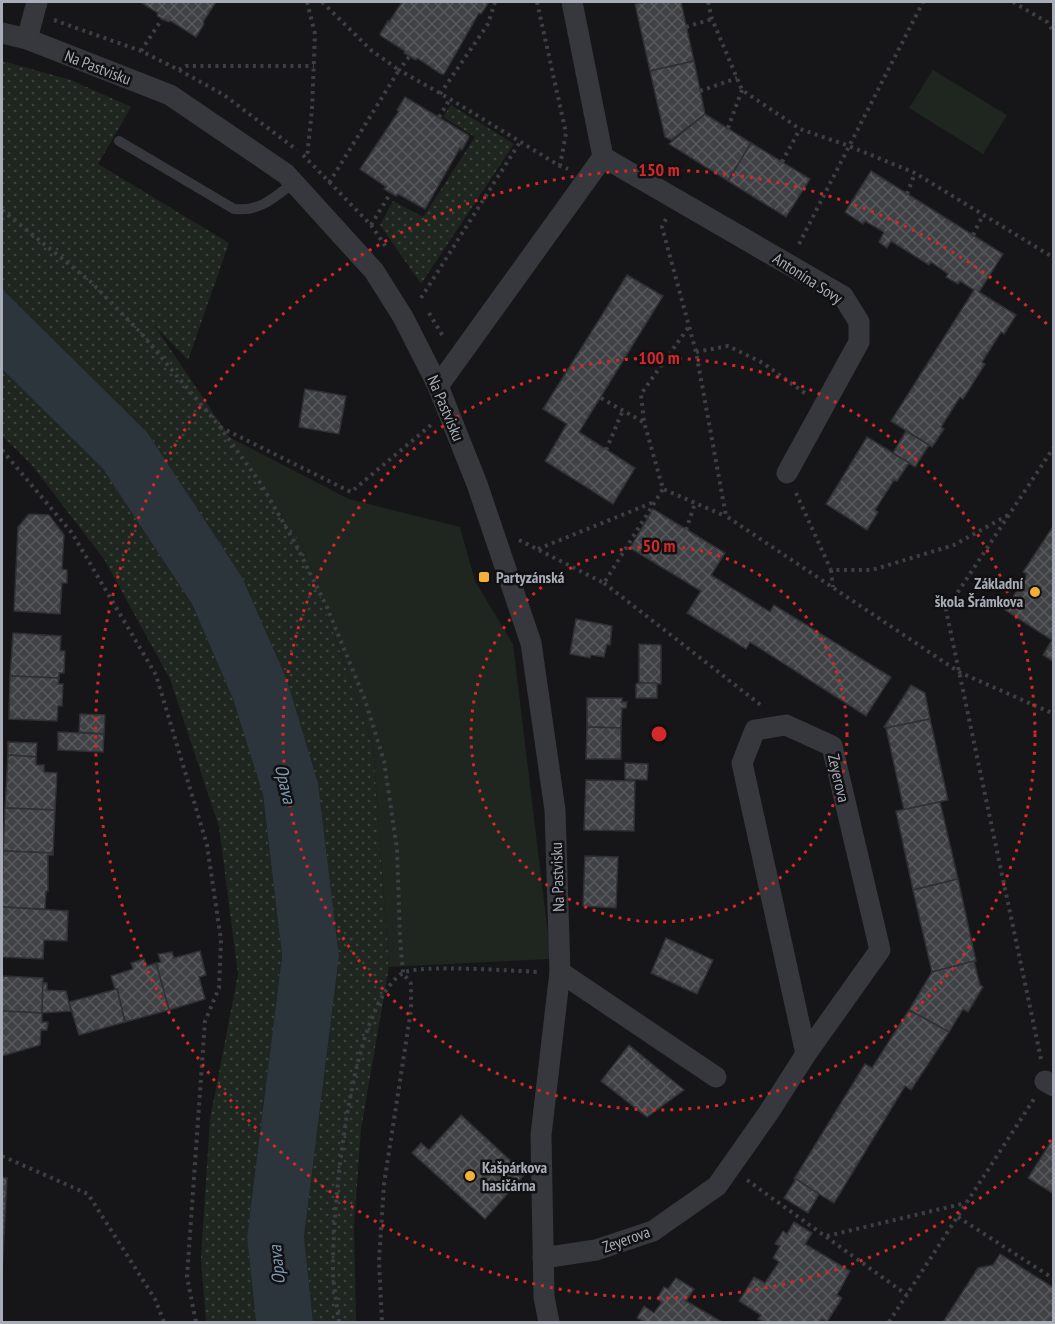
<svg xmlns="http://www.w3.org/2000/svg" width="1055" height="1324" viewBox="0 0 1055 1324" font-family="'PT Sans Narrow',sans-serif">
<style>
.grass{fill:url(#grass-dots)}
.park{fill:#1e261f}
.water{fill:#2c353c}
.building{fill:url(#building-cross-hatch);stroke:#303034;stroke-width:1.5}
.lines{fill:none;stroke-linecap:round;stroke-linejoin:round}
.path{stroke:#3d3f44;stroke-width:4;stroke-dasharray:3 4.5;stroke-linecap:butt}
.lane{stroke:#37383d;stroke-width:10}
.street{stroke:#37383d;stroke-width:21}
.ring{fill:none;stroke:#d62828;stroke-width:3;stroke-dasharray:3 6}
.poi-dot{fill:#f2b134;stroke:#111113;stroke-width:2}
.labels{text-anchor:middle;stroke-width:5;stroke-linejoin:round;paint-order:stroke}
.street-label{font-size:16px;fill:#a8adb8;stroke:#111113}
.poi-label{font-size:16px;font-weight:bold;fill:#a8adb8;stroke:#111113;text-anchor:start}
.water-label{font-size:18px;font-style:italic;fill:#7f9bb3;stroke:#111113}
.centre{fill:#d62828;stroke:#111113;stroke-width:3}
.ring-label{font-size:18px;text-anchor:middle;font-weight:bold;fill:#d62828;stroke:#111113;stroke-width:5;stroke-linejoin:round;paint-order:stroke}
</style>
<defs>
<pattern id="grass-dots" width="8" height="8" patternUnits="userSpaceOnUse" patternTransform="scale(1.5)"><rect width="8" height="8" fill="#1e261f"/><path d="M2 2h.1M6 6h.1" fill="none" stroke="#3c433d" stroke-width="1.8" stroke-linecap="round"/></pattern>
<pattern id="building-cross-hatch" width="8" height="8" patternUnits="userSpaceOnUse" patternTransform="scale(1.5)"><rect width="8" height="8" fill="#404145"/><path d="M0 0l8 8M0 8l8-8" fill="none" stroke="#595a5e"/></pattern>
</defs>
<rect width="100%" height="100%" fill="#161618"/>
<g class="grass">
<path d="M2,61l69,19 60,27 -33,57 131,79 -41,117 -34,-35 149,221 70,200 16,221 -28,162 -7,97 2,96h-43l-9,-84 35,-282 -21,-173 -31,-103 -45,-103 -95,-145 -145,-143z"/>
<path d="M451,105l63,39 -93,140 -41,-59 13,-24 30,16 52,-80 -32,-20z"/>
<path d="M2,369l101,100 89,135 41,95 30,96 19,161 -35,281 9,85h-50l-5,-63 9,-140 28,-145 -19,-147 -49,-148 -66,-120 -73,-95 -29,-28z"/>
</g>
<g class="park">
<path d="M933,70l74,45 -24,39 -74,-46z"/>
<path d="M223,434l126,65 111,28 15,54 38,63 38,315 -162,8 -16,-221 -70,-200z"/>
</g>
<path class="water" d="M2,289l145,143 95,145 45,103 31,103 21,173 -35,281 9,85h-57l-9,-85 35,-281 -19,-161 -30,-96 -41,-95 -89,-135 -101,-100z"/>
<g class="building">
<path d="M140,2h76l-13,20 1,2 -8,13 -25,-16 -3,1 -11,-6 1,-3z"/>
<path d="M402,2h87l-8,12 -2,-1 -35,61h-3l-24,-16 -1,2 -12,-7 1,-2 -24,-15 -1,-2 8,-13 1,1z"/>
<path d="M647,2h34l13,59 -44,10 -15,-67z"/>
<path d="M694,61l11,53 -34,26 -6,-3 -15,-66z"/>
<path d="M405,97l63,38 1,2 -7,13 -2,-2 -35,61 -27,-15 -2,2 -12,-7 2,-2 -26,-18 39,-58 -2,-1z"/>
<path d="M705,114l46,29 -23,38 -59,-37z"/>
<path d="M751,143l59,36 -24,38 -58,-36z"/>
<path d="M871,171l132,83 -24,38 37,23 -12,19 -3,-2 -19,30 3,2 -22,35 -3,-2 -19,30 3,2 -12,18 -41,-26 83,-131 -14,-9 -2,3 -12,-7 2,-3 -17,-12 -2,3 -38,-24 -4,7 -8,-6 5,-10 -19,-11 -2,3 -18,-12z"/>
<path d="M627,275l36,21 -84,136 56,36 -22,36 -68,-43 22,-37 -24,-15z"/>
<path d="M305,389l41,7 -7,38 -40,-7z"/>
<path d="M906,431l23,14 -14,22 -22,-14z"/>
<path d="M867,437l42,26 -12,18 -3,-1 -19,30 3,2 -11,18 -41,-26z"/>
<path d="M653,509l72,44 -14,22 59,37 4,-7 117,72 -25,39 -116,-74 -4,7 -59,-36 14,-22 -71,-43z"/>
<path d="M29,514l20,1 15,20 -2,34 5,1v13h-5l-2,31 -46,-3 4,-84z"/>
<path d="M1054,525v137l-11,-7 9,-15 -47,-30 22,-36 -4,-2z"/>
<path d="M576,619l36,7 -2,19 -3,-1 -3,13 -13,-2 -1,3 -20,-4z"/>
<path d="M13,633l48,3 -1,15h5l-1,22h-5v5l-49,-2z"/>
<path d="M639,644l22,1v39l-22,-1z"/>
<path d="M10,676l49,2 -1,6h5l-1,22h-4l-1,15 -48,-2z"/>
<path d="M639,683h18v15h-21v-14z"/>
<path d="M911,685l14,8 5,26 -44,9 -2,-1z"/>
<path d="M587,698h35v4h5l-1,6h-4l-1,20 -34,-1z"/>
<path d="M80,714l25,1 -1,19 -25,-2z"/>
<path d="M930,719l18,81 -44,10 -18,-82z"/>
<path d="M587,727l34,1v31h-35z"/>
<path d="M58,732l46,2 -1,18 -45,-2z"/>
<path d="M8,742l29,1 -1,14 -28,-2z"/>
<path d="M8,755l28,2v8h8v7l13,1 -2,37 -50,-2z"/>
<path d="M625,763l23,1 -1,16 -22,-1z"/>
<path d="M586,780l49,1 -1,50 -50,-1z"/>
<path d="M940,802l18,77 -45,11 -17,-79z"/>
<path d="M5,808l50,2 -2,43 -50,-2z"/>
<path d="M3,851l50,2v2h-5v36h-2l-1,18 -43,-2z"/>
<path d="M585,856l33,1 -2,51 -33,-2z"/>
<path d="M958,879l18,82 -44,11 -19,-82z"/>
<path d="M2,907l66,4 -1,30 -23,-1 -1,19 -41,-2z"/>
<path d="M666,938l47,22 -16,34 -46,-21z"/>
<path d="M200,951l6,24 -7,2 6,22 -36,11 -13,-47 5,-1 -3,-8 14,-2 2,6z"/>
<path d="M144,959l3,7 9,-3 13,47 -44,12 -8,-33h-2l-4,-13 22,-7 -2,-6z"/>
<path d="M974,961l6,24 3,2 -15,25 -5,-3 -14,23 -40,-22 23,-38z"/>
<path d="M2,976l41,2 -1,35 -40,-2z"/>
<path d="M43,983h4v7l19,1 5,20 -29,2z"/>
<path d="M117,989l8,33 -46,13 -10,-33z"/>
<path d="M909,1010l40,22 -38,58 -6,-4 -71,117 -40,-24 71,-115 7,4z"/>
<path d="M2,1011l40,2v9h6l-1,8h-6l-1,15 -38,11z"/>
<path d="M629,1045l55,45 -37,27 -46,-36z"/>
<path d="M461,1115l64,59 -40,45 -73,-66 9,-10 8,7z"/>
<path d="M1054,1137v57l-26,-16z"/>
<path d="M2,1177l5,1 -5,96z"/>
<path d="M796,1179l23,15 -11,19 -24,-15z"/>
<path d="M794,1222l18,11 -7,11 45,27 -13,24 5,3 -15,24 -5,-3 -2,3h-56l-6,-3 3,-4 -22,-14 15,-24 11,6 14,-21 -6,-4 7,-12 -5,-2 8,-13 4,3z"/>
<path d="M1000,1254l54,34v34h-111l35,-54 15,-3z"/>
<path d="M676,1278l18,11 -8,12 36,21h-78l-7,-4 7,-12 10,7 8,-11 -5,-3 7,-12 4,2z"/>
</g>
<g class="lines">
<g class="path">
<path d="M307,2l8,32 -3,75 -5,49"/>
<path d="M322,2l50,49 27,19 -70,113"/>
<path d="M537,2l29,131 -6,33"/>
<path d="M708,2l4,17 30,71 58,39 49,17 66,27 139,85"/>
<path d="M1013,2l34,20 7,10"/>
<path d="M54,20l87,31 38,19 45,25 73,55"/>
<path d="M686,27l26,-8"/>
<path d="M141,51l21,-32"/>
<path d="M409,57l-10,13 51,29 110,67 8,3"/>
<path d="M179,70l7,-4h128"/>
<path d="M700,91l37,-13"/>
<path d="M440,94l48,-70 7,-22"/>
<path d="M439,117l11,-18"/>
<path d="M728,128l14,-38"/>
<path d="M303,155l68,70 15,22"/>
<path d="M782,162l18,-33"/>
<path d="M907,194l8,-21"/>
<path d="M2,210l89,72 49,50 80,95 41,57 34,59 31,62 39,95 19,61 13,88 3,89 3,35 8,11v26l-27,174 -5,77 3,61"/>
<path d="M666,219l-4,8 34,125 30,164 233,156 95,42"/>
<path d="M371,225l19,-31"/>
<path d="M973,235l10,-20"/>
<path d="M799,244l124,-242"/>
<path d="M421,298l99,-156"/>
<path d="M429,313l15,25"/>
<path d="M688,328l-47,66 3,28 19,67 62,27"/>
<path d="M696,352l32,-6 35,17 43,31"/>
<path d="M601,398l42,24"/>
<path d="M220,427l131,65 80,-67"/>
<path d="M2,450l70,83 84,142 51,170 14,95 -2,48 -14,33 -18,256 9,45"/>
<path d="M606,450l17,-40"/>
<path d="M796,493l35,77h41l82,-25 56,-31"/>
<path d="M686,530l9,-27"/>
<path d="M519,540l85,43 59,-94"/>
<path d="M538,549l116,-47"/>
<path d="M831,570l2,17"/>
<path d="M604,583l158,123"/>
<path d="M1041,1059l-95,-449 108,-163"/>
<path d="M2,1156l86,38 67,105 9,23"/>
<path d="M747,1180l160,115"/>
<path d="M958,1217l96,62"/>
<path d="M827,1236l139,-33"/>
<path d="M339,1322c-2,-16 -5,-33 -6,-49 -1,-60 16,-267 70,-300 16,-9 112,-2 136,-1"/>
<path d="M889,1322l145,-223"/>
</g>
<path class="lane" d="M119,141l115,68c26,3 41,-12 60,-27"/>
<g class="street">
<path d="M2,33l25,6 143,56 116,79 88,97 29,46 35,69 39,98 54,159 24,167 5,162 -19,163 3,162 5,25"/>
<path d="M27,39l10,-37"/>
<path d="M603,157l240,139 16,26v20l-72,131"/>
<path d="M438,386l165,-229 -31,-155"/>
<path d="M560,972l156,105"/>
<path d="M1045,1081l9,5"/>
<path d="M543,1258l53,-8 57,-19 64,-45 52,-74 37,-58 74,-104 -48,-204 -46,-21 -31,5 -13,33 64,291"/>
</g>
</g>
<g class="ring">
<circle cx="659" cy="734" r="188"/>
<circle cx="659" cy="734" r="376"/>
<path d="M1051 1140A564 564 0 1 1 1051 328"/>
</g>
<g class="poi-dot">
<rect x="478" y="571" width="12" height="12" rx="3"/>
<circle cx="1035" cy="592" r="6"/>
<circle cx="470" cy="1176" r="6"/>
</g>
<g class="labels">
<g class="street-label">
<text transform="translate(98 67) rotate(21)" y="6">Na Pastvisku</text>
<text transform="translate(808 278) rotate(33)" y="6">Antonína Sovy</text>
<text transform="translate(446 408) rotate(67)" y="6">Na Pastvisku</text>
<text transform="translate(839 778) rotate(77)" y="6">Zeyerova</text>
<text transform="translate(557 877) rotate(-92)" y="6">Na Pastvisku</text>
<text transform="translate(626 1239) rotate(-20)" y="6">Zeyerova</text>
</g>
<g class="poi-label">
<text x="496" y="583">Partyzánská</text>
<text x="1023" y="589" text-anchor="end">Základní<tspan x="1023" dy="18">škola Šrámkova</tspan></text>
<text x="482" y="1173">Kašpárkova<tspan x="482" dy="18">hasičárna</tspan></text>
</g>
<g class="water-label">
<text transform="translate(285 784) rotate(77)" y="6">Opava</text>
<text transform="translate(277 1265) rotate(-96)" y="6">Opava</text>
</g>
</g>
<circle cx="659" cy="734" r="9" class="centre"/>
<g class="ring-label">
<text x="659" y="176">150 m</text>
<text x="659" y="364">100 m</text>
<text x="659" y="552">50 m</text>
</g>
<rect width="1055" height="1324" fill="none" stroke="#a8adb8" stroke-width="6"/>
</svg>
